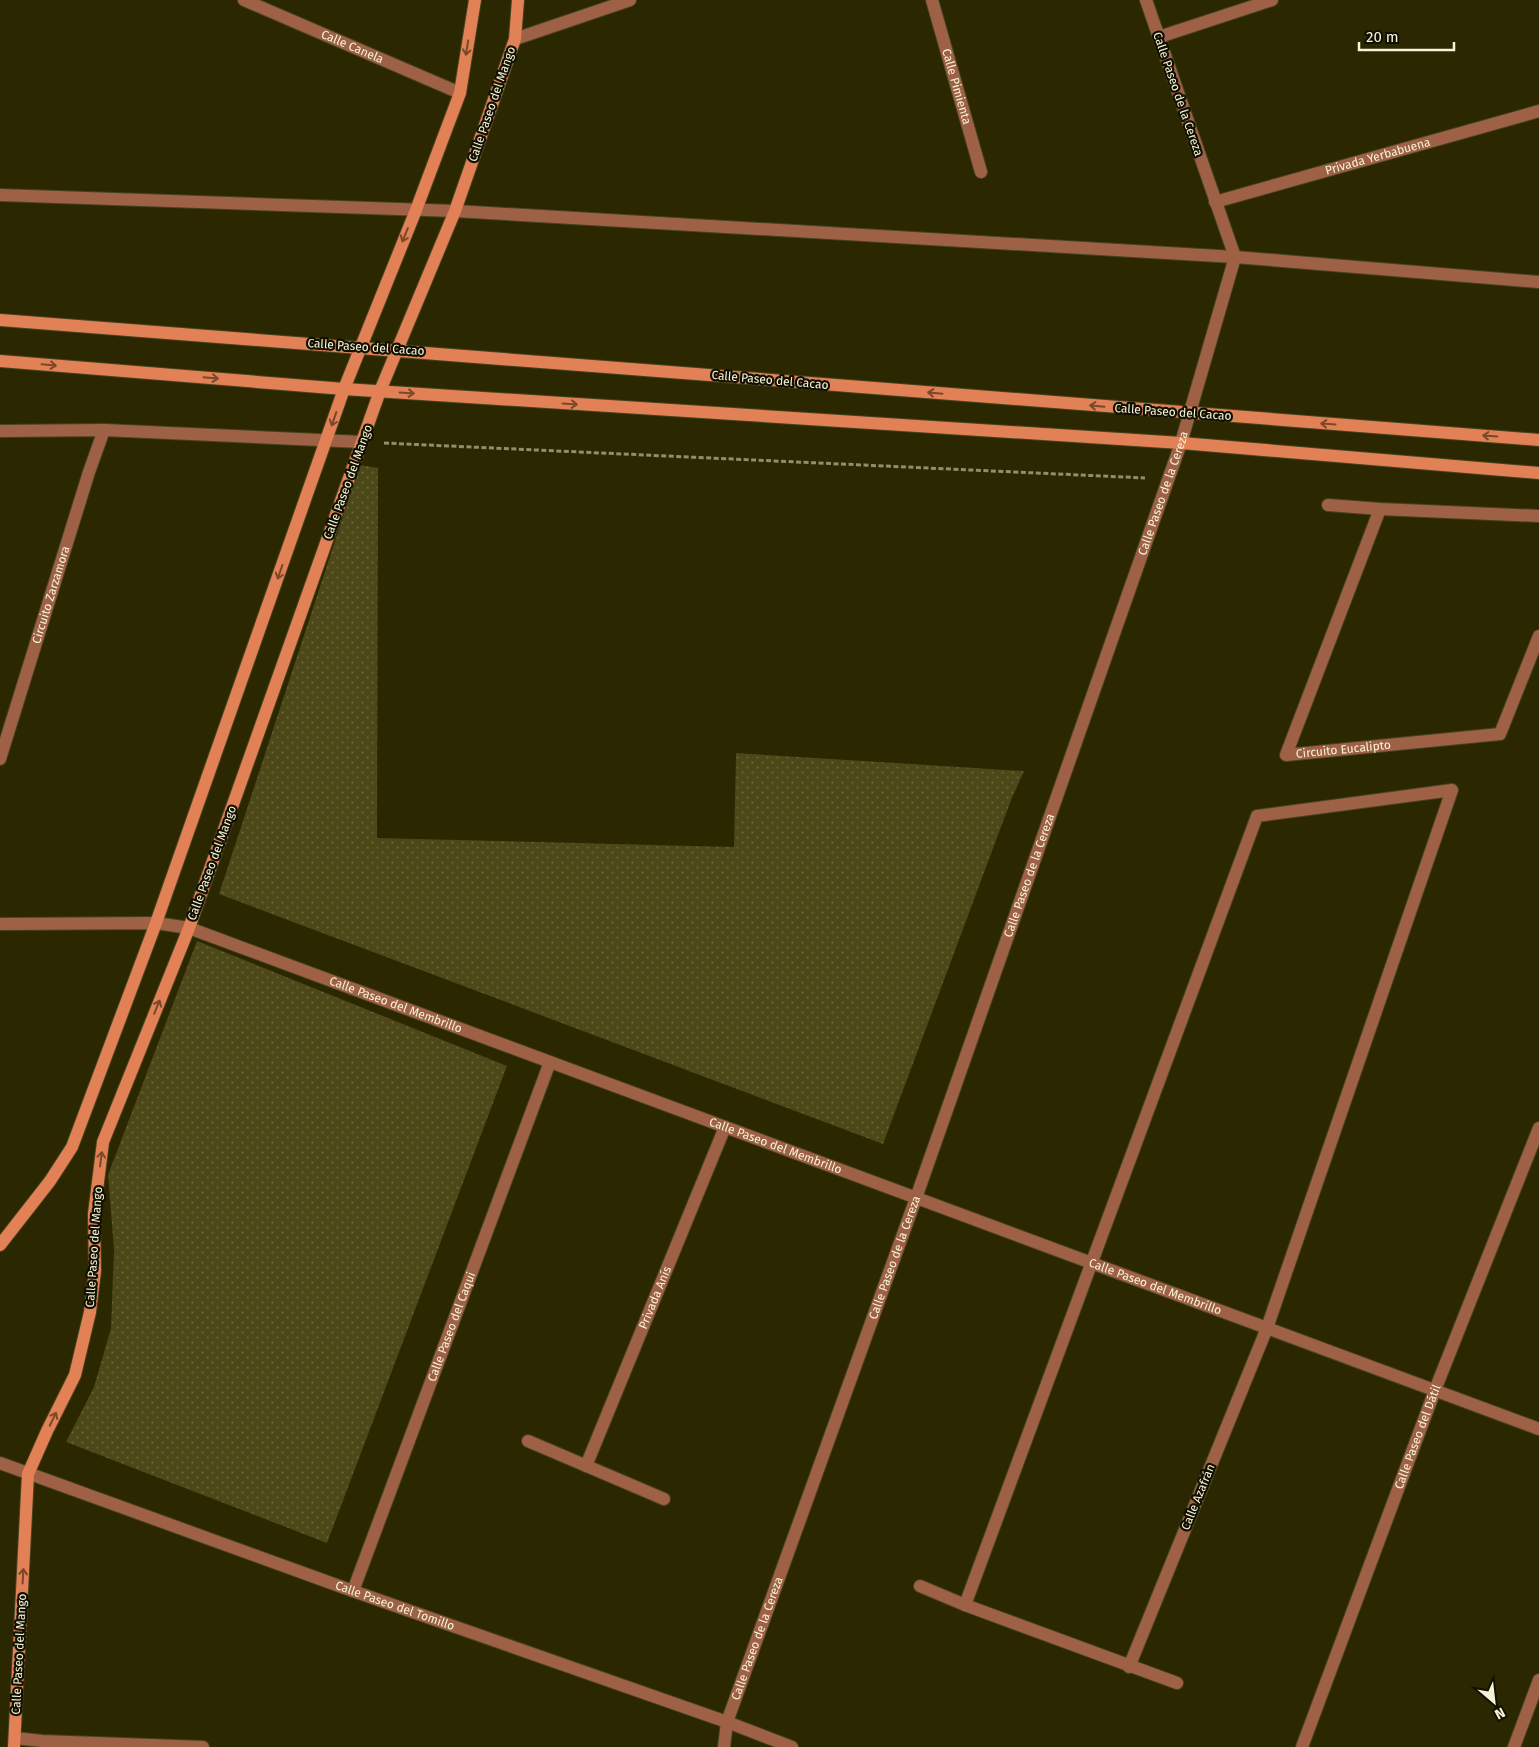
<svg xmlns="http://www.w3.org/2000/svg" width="1539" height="1747" viewBox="0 0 1539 1747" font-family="'Fira Sans',sans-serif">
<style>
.park{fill:url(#park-dots)}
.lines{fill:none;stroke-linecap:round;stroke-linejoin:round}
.street-casing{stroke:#47441e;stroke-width:14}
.secondary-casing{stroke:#47441e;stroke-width:14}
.path{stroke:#918e6d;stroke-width:3;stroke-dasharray:5 2.5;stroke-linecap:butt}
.street{stroke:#9e6146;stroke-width:12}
.secondary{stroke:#e28155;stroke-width:12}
.oneway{stroke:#7a482a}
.labels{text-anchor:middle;stroke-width:4.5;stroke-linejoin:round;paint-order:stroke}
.street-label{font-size:12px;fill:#f6f4d8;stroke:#121000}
</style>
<defs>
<pattern id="park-dots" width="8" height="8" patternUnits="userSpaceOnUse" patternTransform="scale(1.25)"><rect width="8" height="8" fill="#4c4818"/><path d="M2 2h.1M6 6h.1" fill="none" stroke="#666339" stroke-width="1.8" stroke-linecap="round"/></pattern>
</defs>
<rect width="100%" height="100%" fill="#2b2700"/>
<g class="park">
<path d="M360,465l18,3 -1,370 357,9 2,-94 288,18 -13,29 -128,344 -664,-250z"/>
<path d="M197,941l310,125 -180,477 -261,-101 28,-55 17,-59 3,-78 -6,-75z"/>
</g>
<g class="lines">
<defs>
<g id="street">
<path id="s1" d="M244,0l216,93"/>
<path id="s2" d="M932,0l49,172"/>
<path d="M1159,37l113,-37"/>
<path d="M515,39l115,-39"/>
<path d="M0,195l455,16 780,46 304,25"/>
<path id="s3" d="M1215,202l324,-91"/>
<path d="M0,431l104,-1 258,12"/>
<path d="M1328,505l52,4 159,7"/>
<path id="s4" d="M1380,509l-94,246 214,-21 39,-98"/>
<path id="s5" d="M0,759l89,-287 15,-42"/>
<path id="s6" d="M0,924l156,-1 33,5 1350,501"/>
<path d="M528,1441l136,58"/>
<path id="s7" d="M0,1463l353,128 374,131 65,25"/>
<path id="s8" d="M586,1466l139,-339"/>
<path d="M920,1586l45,19 212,78"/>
<path id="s9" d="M353,1591l197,-529"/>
<path d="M965,1605l292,-789 195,-26 -185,538 -138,339"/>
<path d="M15,1738l27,3 161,6"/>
<path id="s10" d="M724,1747l3,-25 189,-524 265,-755 54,-186 -89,-257"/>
<path id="s11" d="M1302,1747l133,-357 104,-262"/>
<path d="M1514,1747l25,-67"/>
</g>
<g id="secondary">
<path d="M0,320c513,38 1026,81 1539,120"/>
<path d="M0,361l344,28 837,54 358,30"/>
<path d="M0,1245l50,-64 22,-34 84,-224 188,-534 72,-179 44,-117 15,-93"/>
<path d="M14,1747l14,-273 19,-43 28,-56 15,-63 5,-41 -1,-57 9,-72 86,-214 191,-537 75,-180 60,-172 3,-39"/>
</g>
</defs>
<use href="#street" class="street-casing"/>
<use href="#secondary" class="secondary-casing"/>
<path class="path" d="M384,443l761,35"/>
<use href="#street" class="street"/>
<use href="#secondary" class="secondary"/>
</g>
<defs><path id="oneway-shaft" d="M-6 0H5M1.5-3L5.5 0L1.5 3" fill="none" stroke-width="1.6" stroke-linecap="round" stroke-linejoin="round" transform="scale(1.25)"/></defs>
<g class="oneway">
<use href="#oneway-shaft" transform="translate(467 48) rotate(99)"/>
<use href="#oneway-shaft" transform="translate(405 235) rotate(112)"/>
<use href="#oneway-shaft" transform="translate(49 365) rotate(5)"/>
<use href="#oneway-shaft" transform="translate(211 378) rotate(5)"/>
<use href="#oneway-shaft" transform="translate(407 393) rotate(4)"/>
<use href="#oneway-shaft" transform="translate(935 393) rotate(-175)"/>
<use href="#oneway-shaft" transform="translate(570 404) rotate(4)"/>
<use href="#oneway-shaft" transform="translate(1097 406) rotate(-175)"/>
<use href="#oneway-shaft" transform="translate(334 419) rotate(109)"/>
<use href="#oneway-shaft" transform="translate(1328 424) rotate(-176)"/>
<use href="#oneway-shaft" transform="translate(1490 436) rotate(-176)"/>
<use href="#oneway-shaft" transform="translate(280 572) rotate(109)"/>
<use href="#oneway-shaft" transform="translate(157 1007) rotate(-68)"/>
<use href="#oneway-shaft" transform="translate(101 1159) rotate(-83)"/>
<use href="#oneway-shaft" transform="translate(53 1419) rotate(-64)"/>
<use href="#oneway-shaft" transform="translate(23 1576) rotate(-87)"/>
</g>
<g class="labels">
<g class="street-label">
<text dy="4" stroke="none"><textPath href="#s1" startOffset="118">Calle Canela</textPath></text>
<text dy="4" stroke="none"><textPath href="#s2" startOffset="90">Calle Pimienta</textPath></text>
<text transform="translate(1178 94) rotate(71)" y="4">Calle Paseo de la Cereza</text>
<text transform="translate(492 104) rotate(-71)" y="4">Calle Paseo del Mango</text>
<text dy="4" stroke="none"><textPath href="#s3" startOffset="169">Privada Yerbabuena</textPath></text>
<text transform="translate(366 347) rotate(4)" y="4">Calle Paseo del Cacao</text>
<text transform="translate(770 380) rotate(5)" y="4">Calle Paseo del Cacao</text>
<text transform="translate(1173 412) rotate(4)" y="4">Calle Paseo del Cacao</text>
<text transform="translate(348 482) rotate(-70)" y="4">Calle Paseo del Mango</text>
<text dy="4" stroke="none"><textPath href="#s10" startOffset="1329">Calle Paseo de la Cereza</textPath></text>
<text dy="4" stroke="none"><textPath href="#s5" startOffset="172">Circuito Zarzamora</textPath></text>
<text dy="4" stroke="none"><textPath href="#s4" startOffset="321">Circuito Eucalipto</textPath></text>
<text transform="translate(212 863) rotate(-70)" y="4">Calle Paseo del Mango</text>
<text dy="4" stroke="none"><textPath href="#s10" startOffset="924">Calle Paseo de la Cereza</textPath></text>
<text dy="4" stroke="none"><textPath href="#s6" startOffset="410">Calle Paseo del Membrillo</textPath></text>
<text dy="4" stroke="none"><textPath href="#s6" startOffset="815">Calle Paseo del Membrillo</textPath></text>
<text transform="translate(94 1247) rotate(-86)" y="4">Calle Paseo del Mango</text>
<text dy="4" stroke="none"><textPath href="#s10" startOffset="519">Calle Paseo de la Cereza</textPath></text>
<text dy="4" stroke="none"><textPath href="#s6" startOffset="1220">Calle Paseo del Membrillo</textPath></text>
<text dy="4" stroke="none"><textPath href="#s8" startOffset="182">Privada Anís</textPath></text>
<text dy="4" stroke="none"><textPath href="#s9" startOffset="282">Calle Paseo del Caqui</textPath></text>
<text dy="4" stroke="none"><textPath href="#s11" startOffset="331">Calle Paseo del Dátil</textPath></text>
<text transform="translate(1198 1497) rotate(-68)" y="4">Calle Azafrán</text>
<text dy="4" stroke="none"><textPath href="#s7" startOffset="420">Calle Paseo del Tomillo</textPath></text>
<text dy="4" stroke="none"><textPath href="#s10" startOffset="114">Calle Paseo de la Cereza</textPath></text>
<text transform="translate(19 1654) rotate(-87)" y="4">Calle Paseo del Mango</text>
</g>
</g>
<g transform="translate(1494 1702) rotate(152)" stroke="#121000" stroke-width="4" paint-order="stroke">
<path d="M0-4L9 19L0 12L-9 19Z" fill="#f6f4d8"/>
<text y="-8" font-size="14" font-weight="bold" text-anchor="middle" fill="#f6f4d8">N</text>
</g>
<path d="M1359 42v8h95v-8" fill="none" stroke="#f6f4d8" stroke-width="2.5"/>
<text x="1366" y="42" font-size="15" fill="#f6f4d8" stroke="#121000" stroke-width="4" paint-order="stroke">20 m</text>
</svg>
